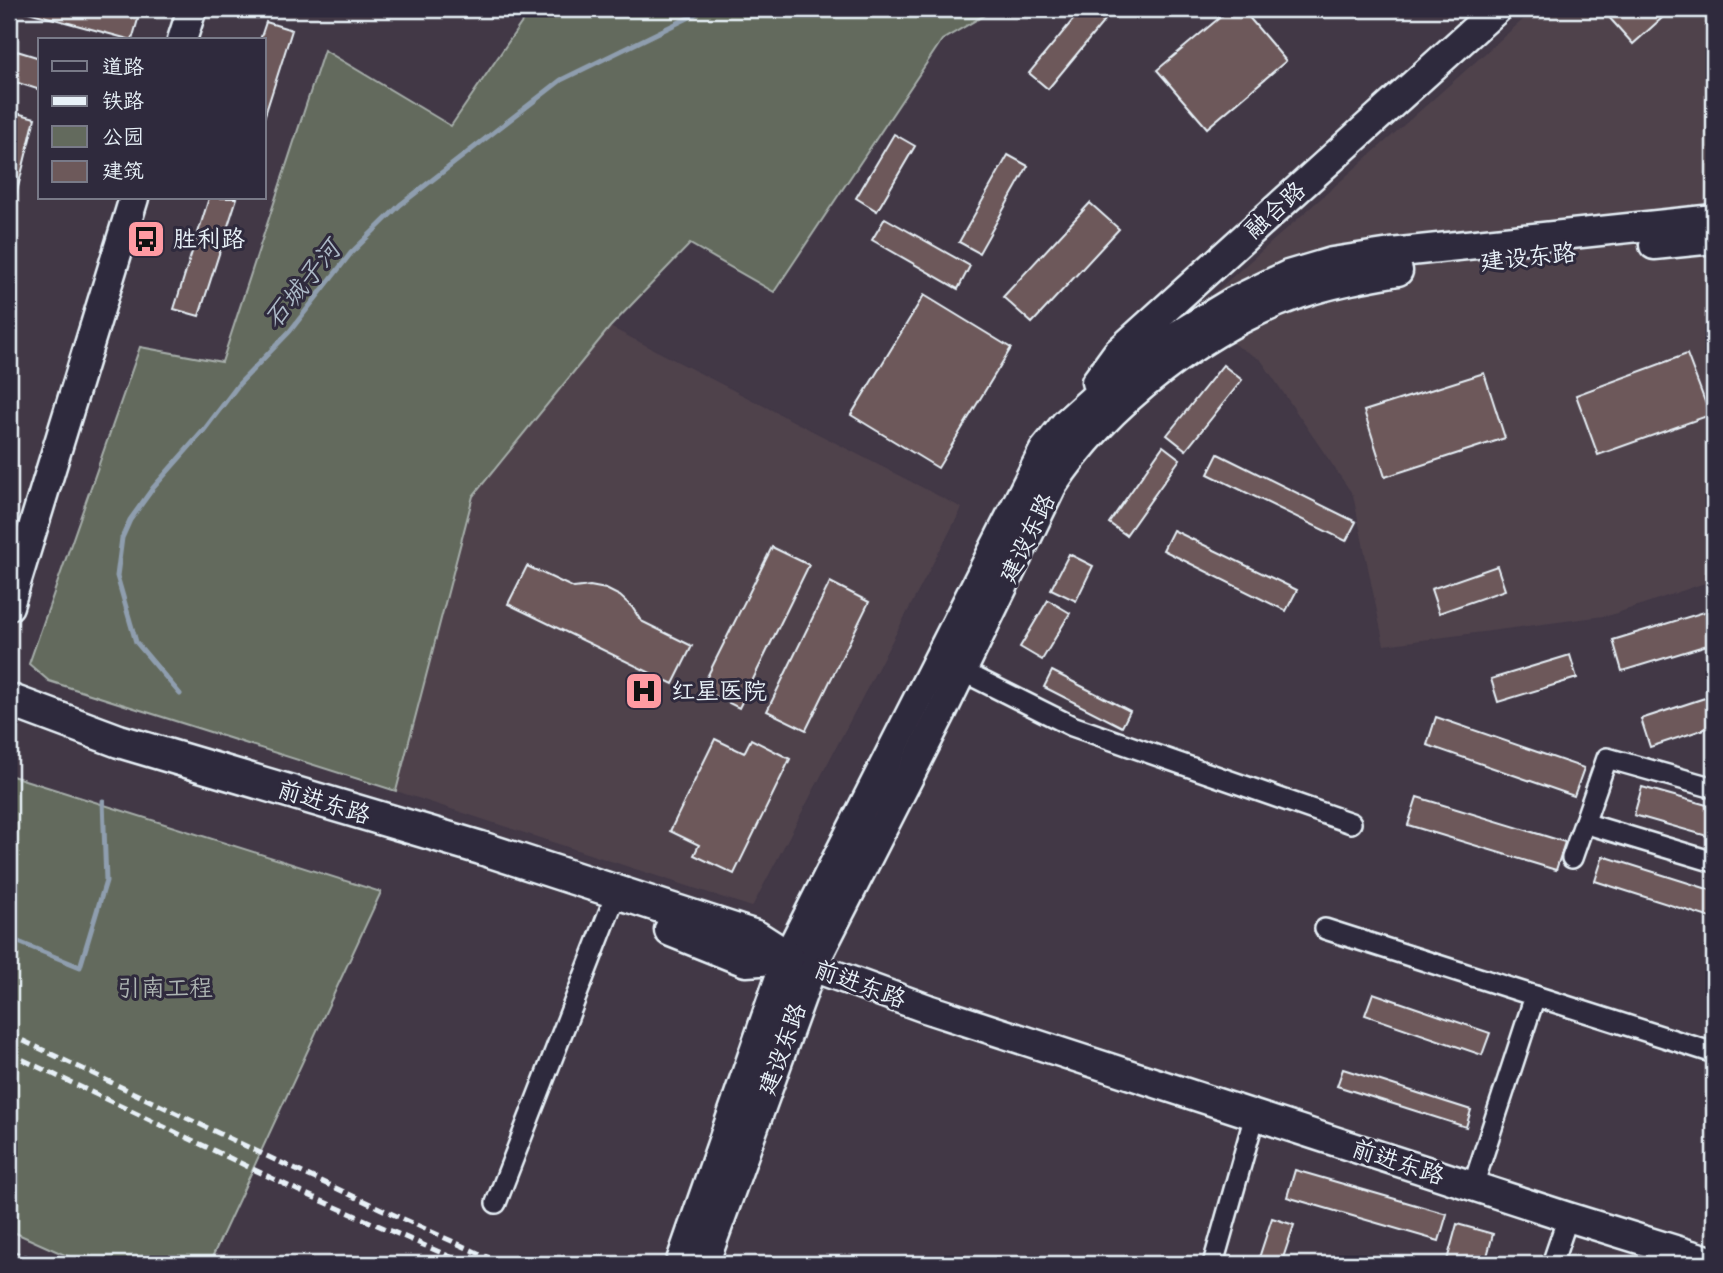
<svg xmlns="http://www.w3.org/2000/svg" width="1723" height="1273" viewBox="0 0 1723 1273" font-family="Sriracha,'LXGW WenKai TC',sans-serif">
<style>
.built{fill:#4f424c}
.green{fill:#636a5d;stroke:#a6aeaa;stroke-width:2}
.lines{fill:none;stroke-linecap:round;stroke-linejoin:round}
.stream{stroke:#8f9eaf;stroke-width:5}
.building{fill:#6d595a;stroke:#e8f1f8;stroke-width:2}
.minor-casing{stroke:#e8f1f8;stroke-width:24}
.secondary-casing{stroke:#e8f1f8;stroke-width:33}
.primary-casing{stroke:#e8f1f8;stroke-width:37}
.minor{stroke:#2f2a3d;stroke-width:19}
.secondary{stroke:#2f2a3d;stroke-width:28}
.primary{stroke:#2f2a3d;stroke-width:32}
.rail{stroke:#e8f1f8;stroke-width:5;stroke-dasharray:10 5;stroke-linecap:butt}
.labels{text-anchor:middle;stroke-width:6;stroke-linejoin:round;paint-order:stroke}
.street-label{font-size:24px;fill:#e8f1f8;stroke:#2f2a3d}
.poi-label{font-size:24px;fill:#e8f1f8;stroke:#2f2a3d;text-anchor:start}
.park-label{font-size:24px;fill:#acb4b2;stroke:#2f2a3d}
.water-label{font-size:26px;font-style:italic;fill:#acb9c7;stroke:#2f2a3d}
</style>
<rect width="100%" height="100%" fill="#423846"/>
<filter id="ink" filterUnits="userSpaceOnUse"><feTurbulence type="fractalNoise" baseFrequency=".0143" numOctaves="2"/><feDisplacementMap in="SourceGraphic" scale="14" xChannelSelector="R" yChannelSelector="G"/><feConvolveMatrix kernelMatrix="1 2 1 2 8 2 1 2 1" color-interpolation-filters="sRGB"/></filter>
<g filter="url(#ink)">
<g class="built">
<path d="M1535,9h179v571l-103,35 -227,30 -31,-150 -92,-135 -74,-43z"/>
<path d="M610,327l352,181 -210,399 -356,-116 77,-295z"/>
</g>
<g class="green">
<path d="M531,9h464l-53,31 -168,252 -84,-48 -80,83 -137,169 -77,295 -347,-110 -20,-17 111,-317 82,15 102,-312 127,76z"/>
<path d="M9,775l372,117 -172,372h-124l-76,-34z"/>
</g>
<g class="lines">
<g class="stream">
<path d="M180,694l-44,-52 -19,-66 5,-38 8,-18 23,-32 51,-58 35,-46 51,-53 61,-78 49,-48 161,-125 133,-65 9,-6"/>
<path d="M9,940l2,-1 69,28 26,-86 -3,-80"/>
</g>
</g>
<g class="building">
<path d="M17,9h124l-9,31z"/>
<path d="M1082,9h32l-66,80 -19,-16z"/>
<path d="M1230,9h12l44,52 -79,67 -50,-58z"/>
<path d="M1614,9h58l-39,35 -26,-29z"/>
<path d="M266,22l26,8 -28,88v-78h-4z"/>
<path d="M17,51l23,7v32l-31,-10z"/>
<path d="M9,111l26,7 -26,106z"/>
<path d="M894,134l21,12 -38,65 -21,-13z"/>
<path d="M1008,155l20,11 -49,87 -20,-11z"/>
<path d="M209,198h28l-38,118 -25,-7z"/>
<path d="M1090,203l29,26 -87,94 -29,-26z"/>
<path d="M885,218l85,48 -12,23 -86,-49z"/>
<path d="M924,295l87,53 -73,120 -87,-53z"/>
<path d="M1687,354l23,61 -112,40 -22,-60z"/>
<path d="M1223,365l19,15 -56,70 -19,-15z"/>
<path d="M1484,373l21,65 -120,39 -21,-66z"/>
<path d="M1163,446l17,13 -54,76 -17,-12z"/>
<path d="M1218,454l138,68 -10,19 -138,-67z"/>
<path d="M1173,530l124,60 -11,21 -123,-61z"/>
<path d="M772,547l37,18 -70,143 -38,-19z"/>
<path d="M1069,554l24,12 -17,35 -25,-12z"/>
<path d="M527,566l47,22 16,-2 16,3 14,7 12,11 9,14 51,25 -19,38 -165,-80z"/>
<path d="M1497,566l8,24 -66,23 -8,-24z"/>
<path d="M830,582l39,20 -63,128 -39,-19z"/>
<path d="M1048,600l22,13 -28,47 -22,-13z"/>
<path d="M1714,609v34l-92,28 -9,-31z"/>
<path d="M1570,655l7,23 -79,24 -7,-23z"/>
<path d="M1052,671l78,40 -8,16 -78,-40z"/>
<path d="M1714,695v31l-64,21 -9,-28z"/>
<path d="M1436,717l148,51 -10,28 -147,-51z"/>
<path d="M715,739l29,14 7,-14 39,20 -56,115 -40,-19 5,-10 -29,-14z"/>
<path d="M1642,787l72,20v31l-80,-23z"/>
<path d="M1417,797l148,45 -9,28 -148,-45z"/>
<path d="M1603,856l111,35v28l-119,-38z"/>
<path d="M1373,993l117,40 -8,22 -117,-40z"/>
<path d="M1343,1069l128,41 -5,17 -129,-41z"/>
<path d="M1295,1170l152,44 -8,27 -152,-44z"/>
<path d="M1272,1218l22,7 -13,39h-24z"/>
<path d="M1457,1224l36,10 -8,30h-39z"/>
</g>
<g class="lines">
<defs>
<g id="minor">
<path d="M962,671l110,55 279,97"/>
<path d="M1584,823l130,39"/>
<path d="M1572,858l35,-100 107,30"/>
<path d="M1325,929l389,124"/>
<path d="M1473,1186l62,-190"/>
<path d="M496,1203l115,-296"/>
<path d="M1213,1264l42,-149"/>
<path d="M1552,1264l16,-47"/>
</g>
<g id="secondary">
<path d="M182,40l10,-31"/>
<path d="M1654,245l60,-6"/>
<path d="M1096,382l21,-29 380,-344"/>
<path d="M9,606l125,-408"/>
<path d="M796,961l132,48 640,208 146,45"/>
<path d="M680,1264l107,-307 257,-507 21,-26 59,-53 52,-35 58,-35 54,-26 44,-13 59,-9 323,-34"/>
<path d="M704,1264l108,-297 131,-257 109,-224c54,-83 153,-159 247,-192 32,-11 66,-17 99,-23"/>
</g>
<g id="primary">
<path d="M9,700l110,41 362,107 275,89 31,20"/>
<path d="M671,930l75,30 41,-3"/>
</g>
</defs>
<use href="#minor" class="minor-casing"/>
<use href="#secondary" class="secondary-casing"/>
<use href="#primary" class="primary-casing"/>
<use href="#minor" class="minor"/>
<use href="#secondary" class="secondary"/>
<use href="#primary" class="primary"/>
<g class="rail">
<path d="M9,1034l298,141 195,89"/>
<path d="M9,1053l290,138 168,73"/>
<path d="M9,1251l37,13"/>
</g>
</g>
</g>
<defs>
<symbol id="bus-square" viewBox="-11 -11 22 22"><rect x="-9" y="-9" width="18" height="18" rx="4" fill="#ff9aa2" stroke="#2f2a3d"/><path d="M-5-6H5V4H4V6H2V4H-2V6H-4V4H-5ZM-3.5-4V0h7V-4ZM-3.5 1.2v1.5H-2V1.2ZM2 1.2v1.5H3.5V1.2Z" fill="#111"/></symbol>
<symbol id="hospital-square" viewBox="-11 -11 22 22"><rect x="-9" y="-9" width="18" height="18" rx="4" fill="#ff9aa2" stroke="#2f2a3d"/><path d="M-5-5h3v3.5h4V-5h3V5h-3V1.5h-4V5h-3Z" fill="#111"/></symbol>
</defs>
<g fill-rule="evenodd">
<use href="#bus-square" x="124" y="217" width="44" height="44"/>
<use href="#hospital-square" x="622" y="669" width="44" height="44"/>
</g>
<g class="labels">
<g class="street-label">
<text transform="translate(1275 210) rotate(-42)" y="8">融合路</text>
<text transform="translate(1528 257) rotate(-6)" y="8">建设东路</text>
<text transform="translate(1027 538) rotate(-64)" y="8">建设东路</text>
<text transform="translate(324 802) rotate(17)" y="8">前进东路</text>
<text transform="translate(860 984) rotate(20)" y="8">前进东路</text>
<text transform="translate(782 1049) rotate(-70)" y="8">建设东路</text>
<text transform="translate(1398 1162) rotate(18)" y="8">前进东路</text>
</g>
<g class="poi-label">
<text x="173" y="247">胜利路</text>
<text x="671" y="699">红星医院</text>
</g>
<g class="park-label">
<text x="165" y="996">引南工程</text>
</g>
<g class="water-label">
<text transform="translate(302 284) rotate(-51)" y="9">石城子河</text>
</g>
</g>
<rect width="1723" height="1273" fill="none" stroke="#2f2a3d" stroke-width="35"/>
<rect x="18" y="18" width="1688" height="1238" fill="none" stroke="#e8f1f8" stroke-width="2.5" filter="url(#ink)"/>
<rect x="38" y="38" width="228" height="161" fill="#2f2a3d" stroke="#797a88" stroke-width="2"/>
<rect x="52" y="61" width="35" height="10" fill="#2f2a3d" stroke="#797a88" stroke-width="2"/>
<text x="102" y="74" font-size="21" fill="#e8f1f8">道路</text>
<rect x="52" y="96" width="35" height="10" fill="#e8f1f8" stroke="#797a88" stroke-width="2"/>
<text x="102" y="108" font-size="21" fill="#e8f1f8">铁路</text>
<rect x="52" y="126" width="35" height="21" fill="#636a5d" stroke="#797a88" stroke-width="2"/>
<text x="102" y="144" font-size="21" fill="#e8f1f8">公园</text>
<rect x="52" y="161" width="35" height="21" fill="#6d595a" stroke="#797a88" stroke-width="2"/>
<text x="102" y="178" font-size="21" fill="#e8f1f8">建筑</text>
</svg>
